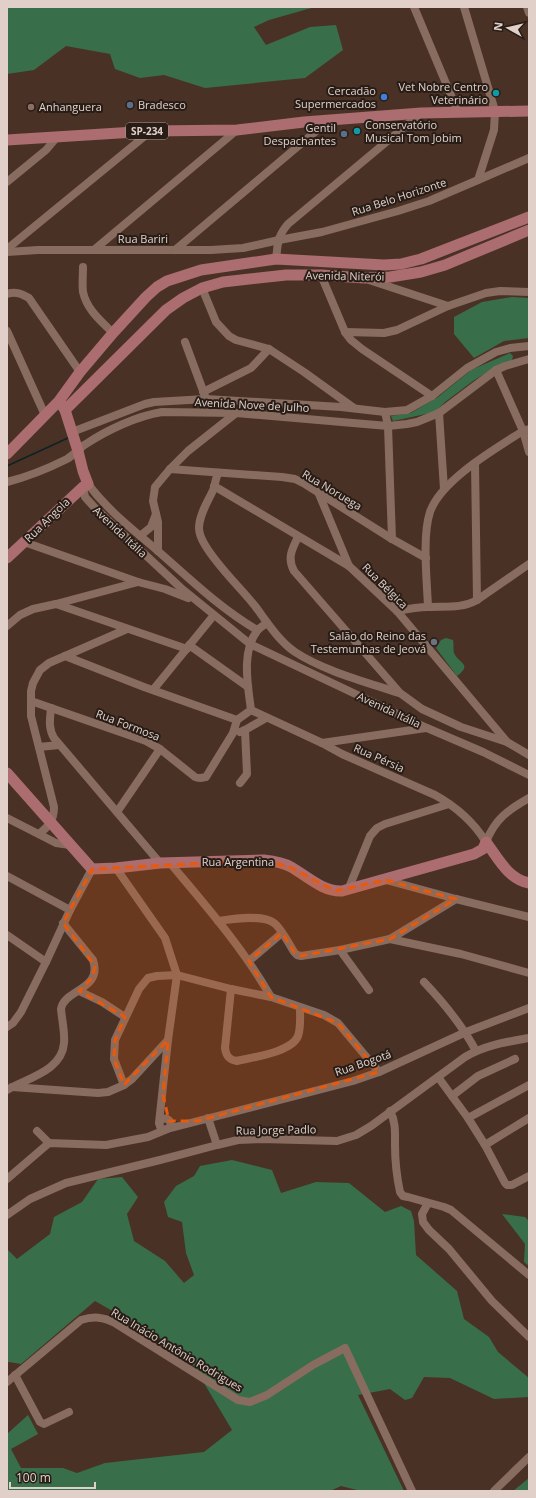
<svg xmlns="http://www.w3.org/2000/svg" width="536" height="1498" viewBox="0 0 536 1498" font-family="'Open Sans',sans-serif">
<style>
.green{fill:#396e4b}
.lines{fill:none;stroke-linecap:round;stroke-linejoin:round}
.stream{stroke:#0f2125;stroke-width:1.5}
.minor{stroke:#886c5f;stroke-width:8}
.major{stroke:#ab6d6f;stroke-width:11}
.marked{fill:#e8590c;fill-opacity:0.2;stroke:#e8590c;stroke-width:3;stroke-dasharray:8 5;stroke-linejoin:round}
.culture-dot{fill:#0f9aa8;stroke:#271c16;stroke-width:1.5}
.shop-dot{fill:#3f7fe0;stroke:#271c16;stroke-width:1.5}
.service-dot{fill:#5c6f8a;stroke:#271c16;stroke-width:1.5}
.education-dot{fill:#8d6e63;stroke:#271c16;stroke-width:1.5}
.worship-dot{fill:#6b7280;stroke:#271c16;stroke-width:1.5}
.labels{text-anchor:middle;stroke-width:4;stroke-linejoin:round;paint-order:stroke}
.shield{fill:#271c16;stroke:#a89a93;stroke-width:1}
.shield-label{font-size:10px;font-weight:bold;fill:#e0d0c9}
.poi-label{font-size:11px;fill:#e0d0c9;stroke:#271c16;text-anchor:end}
.street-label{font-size:11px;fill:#e0d0c9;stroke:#271c16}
</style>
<rect width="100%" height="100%" fill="#4a3125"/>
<g class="green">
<path d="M7,7h308l-46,13 -15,7 12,18 44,-18 26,-2 7,25 -38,28 -100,10 -41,-13 -24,3 -25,-9 -5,-15 -44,-8 -32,24 -27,4z"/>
<path d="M512,297l17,1v40l-25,3 -30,17 -20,-24v-17l28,-15z"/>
<path d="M510,353l3,3 -1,4 -17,7 -22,14 -28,21 -10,10 -42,9 -2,-5 20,-3 27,-16 33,-27z"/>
<path d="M446,638l7,2c1,4 0,10 1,13 5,11 19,11 3,23l-21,-28 5,-8z"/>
<path d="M232,1160l40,10 9,23 35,-11 33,1 36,29 16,-6 10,5 3,10 2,34 41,36 7,28 25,18 9,15 31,26v19l-35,2 -44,-21 -26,-1 -12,21 -7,2 -15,-11 -32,6 46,96h-43l-20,-5 -11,5h-323v-57l21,-19 10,19 -27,15 10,19h42l14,5 28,-10 99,-11 28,-22 -46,-77 -91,-52 -74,63 -12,-2 -2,1v-114l10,10 33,-25 4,-17 28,-15 16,-23 24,-2 16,20 -11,17 7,27 31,20 19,22 10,-8 -8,-22 -4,-31 -14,-5 -4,-15 12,-16 18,-10 6,-10z"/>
<path d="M502,1214l23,3 4,4v45l-5,-4 1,-18z"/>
<path d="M529,1478v13h-16z"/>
</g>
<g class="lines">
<path class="stream" d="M7,466l61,-28"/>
<g class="minor">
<path d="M414,7l44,105"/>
<path d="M527,7l2,6"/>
<path d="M478,180l51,-22"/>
<path d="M7,182l39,-32 11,-13"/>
<path d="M7,249l144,-118"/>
<path d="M95,249l142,-119"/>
<path d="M175,250l153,-129"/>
<path d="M7,252l31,-2h173l32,-2 36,-8 43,-8 76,-21 31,-10 49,-21 16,-50 1,-19 -31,-104"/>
<path d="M276,259c2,-16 1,-22 12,-35l133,-111"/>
<path d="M83,267c0,8 -1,17 0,25 4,18 18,29 30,41"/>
<path d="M321,275l24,57 6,8 11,9 70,47"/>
<path d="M369,280l79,26"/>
<path d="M202,288l14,34 13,14 7,4 33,9 35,23 50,36"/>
<path d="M7,294c9,-3 15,0 22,4l51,74"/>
<path d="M7,331l38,84"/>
<path d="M345,332l39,1 13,-3 51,-24 38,-13 14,-2 29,1"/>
<path d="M185,342l20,54"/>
<path d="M496,370l27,61 6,21"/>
<path d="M203,392l48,-24 18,-19"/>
<path d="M385,412l3,14 4,113"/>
<path d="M439,413l5,76"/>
<path d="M72,432l73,-28 9,-2 52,-3 135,8 44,5 22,-2 25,-14 35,-28 29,-16 14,-4 19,-2"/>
<path d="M475,463l2,137"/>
<path d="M170,469l112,8 13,2 10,5 87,55 34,19"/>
<path d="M218,473c-2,5 -3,10 -4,15 -5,12 -15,26 -15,40 0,6 3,12 6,17 13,22 34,41 50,61 12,16 23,34 40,46 29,19 71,30 104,41"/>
<path d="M7,482c20,-5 42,-14 60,-23 7,-4 12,-11 19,-15 21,-14 51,-28 76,-32l74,1 152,13 19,-2 10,-2 22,-9 57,-43 9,-4 24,-7"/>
<path d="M88,484c20,27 47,47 71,68 32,28 62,57 98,78"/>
<path d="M214,486l135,80 48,45 110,131"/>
<path d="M83,487l2,10 10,11 86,80 69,56 177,84 56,24 46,23"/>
<path d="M319,494l30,72"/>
<path d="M140,536l11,-9 5,-13"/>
<path d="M298,537c-6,12 -11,21 -4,34l106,122 22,16 39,18 46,15 22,13"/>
<path d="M24,542l114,40 27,7 23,9"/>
<path d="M158,551v-29l-5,-21 2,-14 15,-18 18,-18 48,-38"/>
<path d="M56,604l131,45"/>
<path d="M428,607c-1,-26 -6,-71 2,-95 11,-32 65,-63 93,-81l6,-2"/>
<path d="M397,611c10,-2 20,-4 31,-4 17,-1 33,2 49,-7l52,-36"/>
<path d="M7,626l13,-11 13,-6 23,-5 82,-22"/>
<path d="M189,645l59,42"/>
<path d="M65,656l79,31 93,33"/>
<path d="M153,690l61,-75"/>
<path d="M31,701l115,40 14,8 35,28c4,2 7,1 11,0l27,-44 4,-13 14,-10c-3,-24 -10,-58 6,-79 2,-3 7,-6 10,-8"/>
<path d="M51,708c-1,11 -3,20 3,30l106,125"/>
<path d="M251,710l71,33 20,11 93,41c20,11 39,28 51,47"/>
<path d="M240,732l5,-2 21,-12"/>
<path d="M322,743l104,-15"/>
<path d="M39,747l20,-2"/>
<path d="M240,783l7,-9 -2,-44"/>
<path d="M117,812l43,-63"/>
<path d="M7,818l49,25 14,2"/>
<path d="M39,834c10,-8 15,-14 15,-27l-23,-91v-25l2,-8 7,-13 9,-7 78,-34"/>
<path d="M486,842c9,-23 22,-32 43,-44"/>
<path d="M170,863c36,43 73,85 101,134l53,18 14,8 41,49"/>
<path d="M116,868l49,70 12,37 -9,65 -9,83"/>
<path d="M7,876l63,34"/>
<path d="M386,880l70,19 73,18"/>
<path d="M348,890l22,-54 7,-8 8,-4 64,-20"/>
<path d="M218,921c14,-2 44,-7 56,2 7,5 15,21 20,29l3,3 4,1 39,-6 50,-11 66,-40"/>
<path d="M7,935l39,27"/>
<path d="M390,939l71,15 68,19"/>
<path d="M340,950l29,40"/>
<path d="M249,961l33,-28"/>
<path d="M424,982c20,21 38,43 52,69"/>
<path d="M231,989l-6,59c1,8 4,12 12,13 16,-4 55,-9 61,-25 3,-8 2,-19 2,-28"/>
<path d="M79,991l23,11 23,15"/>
<path d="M7,1027l6,-4 8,-11 25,-50 24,-52 22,-41"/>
<path d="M438,1077l30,41 17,27 20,38 2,2h5l17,-9"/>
<path d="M124,1085l-10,-26 1,-19 24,-51 9,-11 9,-2 20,-1 54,14 40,8"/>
<path d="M12,1087l86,6 10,-1 16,-7 8,-6 36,-39"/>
<path d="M7,1090c20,-12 55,-19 57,-47 1,-10 -2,-23 -3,-34 3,-20 42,-19 32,-49l-30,-37"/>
<path d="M452,1096l26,-20 37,-17"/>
<path d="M390,1111c6,11 5,22 5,34 0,15 2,33 5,47l3,4 5,1 36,10 7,3 78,65"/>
<path d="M208,1118l9,27"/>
<path d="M468,1118l61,-33"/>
<circle cx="165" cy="1124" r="5.5"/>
<path d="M167,1129l186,-48 26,-9 87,-40 63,-24"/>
<path d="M37,1131l12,12"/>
<path d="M485,1145l44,-27"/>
<path d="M7,1179l42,-36 57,2 42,-8 17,-7"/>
<path d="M428,1203l-6,11 1,8 6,8 20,19 43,52 37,36"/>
<path d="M7,1215l23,-16 36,-16 94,-23 57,-15 21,-5 24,-1 75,2 19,-6 15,-9 94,-69c20,-12 41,-15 64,-19"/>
<path d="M15,1375l25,47 4,2 25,-12"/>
<path d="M7,1382l74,-62c13,-4 22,-3 34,3l123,77 12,2 17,-7 46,-30 32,-17 67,143"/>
<path d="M494,1491l35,-34"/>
</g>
<g class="major">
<path d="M7,140l144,-9 86,-1 67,-8 117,-9 108,-2"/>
<path d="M65,410l101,-100 17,-12 19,-10 21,-6 63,-7h35l43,3 26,-1 31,-5 24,-7 84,-35"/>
<path d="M7,454l52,-53 21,-29 33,-39 33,-36 11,-10 10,-6 34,-11 75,-11 108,6 17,-1 20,-5 108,-42"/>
<path d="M7,558l76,-71 5,-3 -5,-13 -5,-20 -13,-41 -4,-6"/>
<path d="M7,773l85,96 24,-1 44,-5 104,-3c9,1 18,2 27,7 16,9 32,25 51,24l132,-37 9,-5 3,-7c12,16 22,37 43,41"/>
</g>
</g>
<path class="marked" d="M264,860l26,7 45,24 51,-11 70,19 -66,40 -89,17 -7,-4 -12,-19 -33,28 22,36 67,26 41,49 -181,49h-29l-6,-26 5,-55 -44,45 -10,-26 1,-19 10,-23 -46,-26 13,-13 3,-12 -32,-43 29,-54z"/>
<g class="culture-dot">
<circle cx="496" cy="93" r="4"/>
<circle cx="357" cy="131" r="4"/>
</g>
<circle class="shop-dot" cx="384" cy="97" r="4"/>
<g class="service-dot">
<circle cx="130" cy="105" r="4"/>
<circle cx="344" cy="134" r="4"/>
</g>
<circle class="education-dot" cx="31" cy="107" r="4"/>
<circle class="worship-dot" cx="434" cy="642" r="4"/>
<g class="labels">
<rect class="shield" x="126" y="123" width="42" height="16" rx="3"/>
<g class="shield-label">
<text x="147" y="135">SP-234</text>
</g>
<g class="poi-label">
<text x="488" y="91">Vet Nobre Centro<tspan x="488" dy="13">Veterinário</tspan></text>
<text x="376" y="95">Cercadão<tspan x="376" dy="13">Supermercados</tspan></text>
<text x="138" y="109" text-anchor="start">Bradesco</text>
<text x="39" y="111" text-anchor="start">Anhanguera</text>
<text x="365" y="129" text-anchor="start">Conservatório<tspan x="365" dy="13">Musical Tom Jobim</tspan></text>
<text x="336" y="132">Gentil<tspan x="336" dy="13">Despachantes</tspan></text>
<text x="426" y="640">Salão do Reino das<tspan x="426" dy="13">Testemunhas de Jeová</tspan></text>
</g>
<g class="street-label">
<text transform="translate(399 197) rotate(-18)" y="4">Rua Belo Horizonte</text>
<text x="143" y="243">Rua Bariri</text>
<text transform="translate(345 276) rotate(1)" y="4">Avenida Niterói</text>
<text transform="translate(252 405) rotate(3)" y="4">Avenida Nove de Julho</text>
<text transform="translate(332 490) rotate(31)" y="4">Rua Noruega</text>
<text transform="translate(47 520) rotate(-44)" y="4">Rua Angola</text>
<text transform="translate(120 532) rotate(43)" y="4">Avenida Itália</text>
<text transform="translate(385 586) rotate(45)" y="4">Rua Bélgica</text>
<text transform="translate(389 710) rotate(25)" y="4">Avenida Itália</text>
<text transform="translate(128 725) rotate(21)" y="4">Rua Formosa</text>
<text transform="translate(379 758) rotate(24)" y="4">Rua Pérsia</text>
<text x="238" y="866">Rua Argentina</text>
<text transform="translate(363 1063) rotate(-19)" y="4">Rua Bogotá</text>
<text transform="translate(276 1130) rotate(-1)" y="4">Rua Jorge Padlo</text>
<text transform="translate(177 1350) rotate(31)" y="4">Rua Inácio Antônio Rodrigues</text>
</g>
</g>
<rect width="536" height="1498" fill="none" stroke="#e0d0c9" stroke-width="16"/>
<g transform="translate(508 28) rotate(278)" stroke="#271c16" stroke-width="3" paint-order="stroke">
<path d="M0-3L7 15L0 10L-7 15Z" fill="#e0d0c9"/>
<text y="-6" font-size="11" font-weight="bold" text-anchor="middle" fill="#e0d0c9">N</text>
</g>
<path d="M10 1482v6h85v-6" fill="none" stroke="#e0d0c9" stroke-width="2"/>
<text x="16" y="1482" font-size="12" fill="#e0d0c9" stroke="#271c16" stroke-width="3" paint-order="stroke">100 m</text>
</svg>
